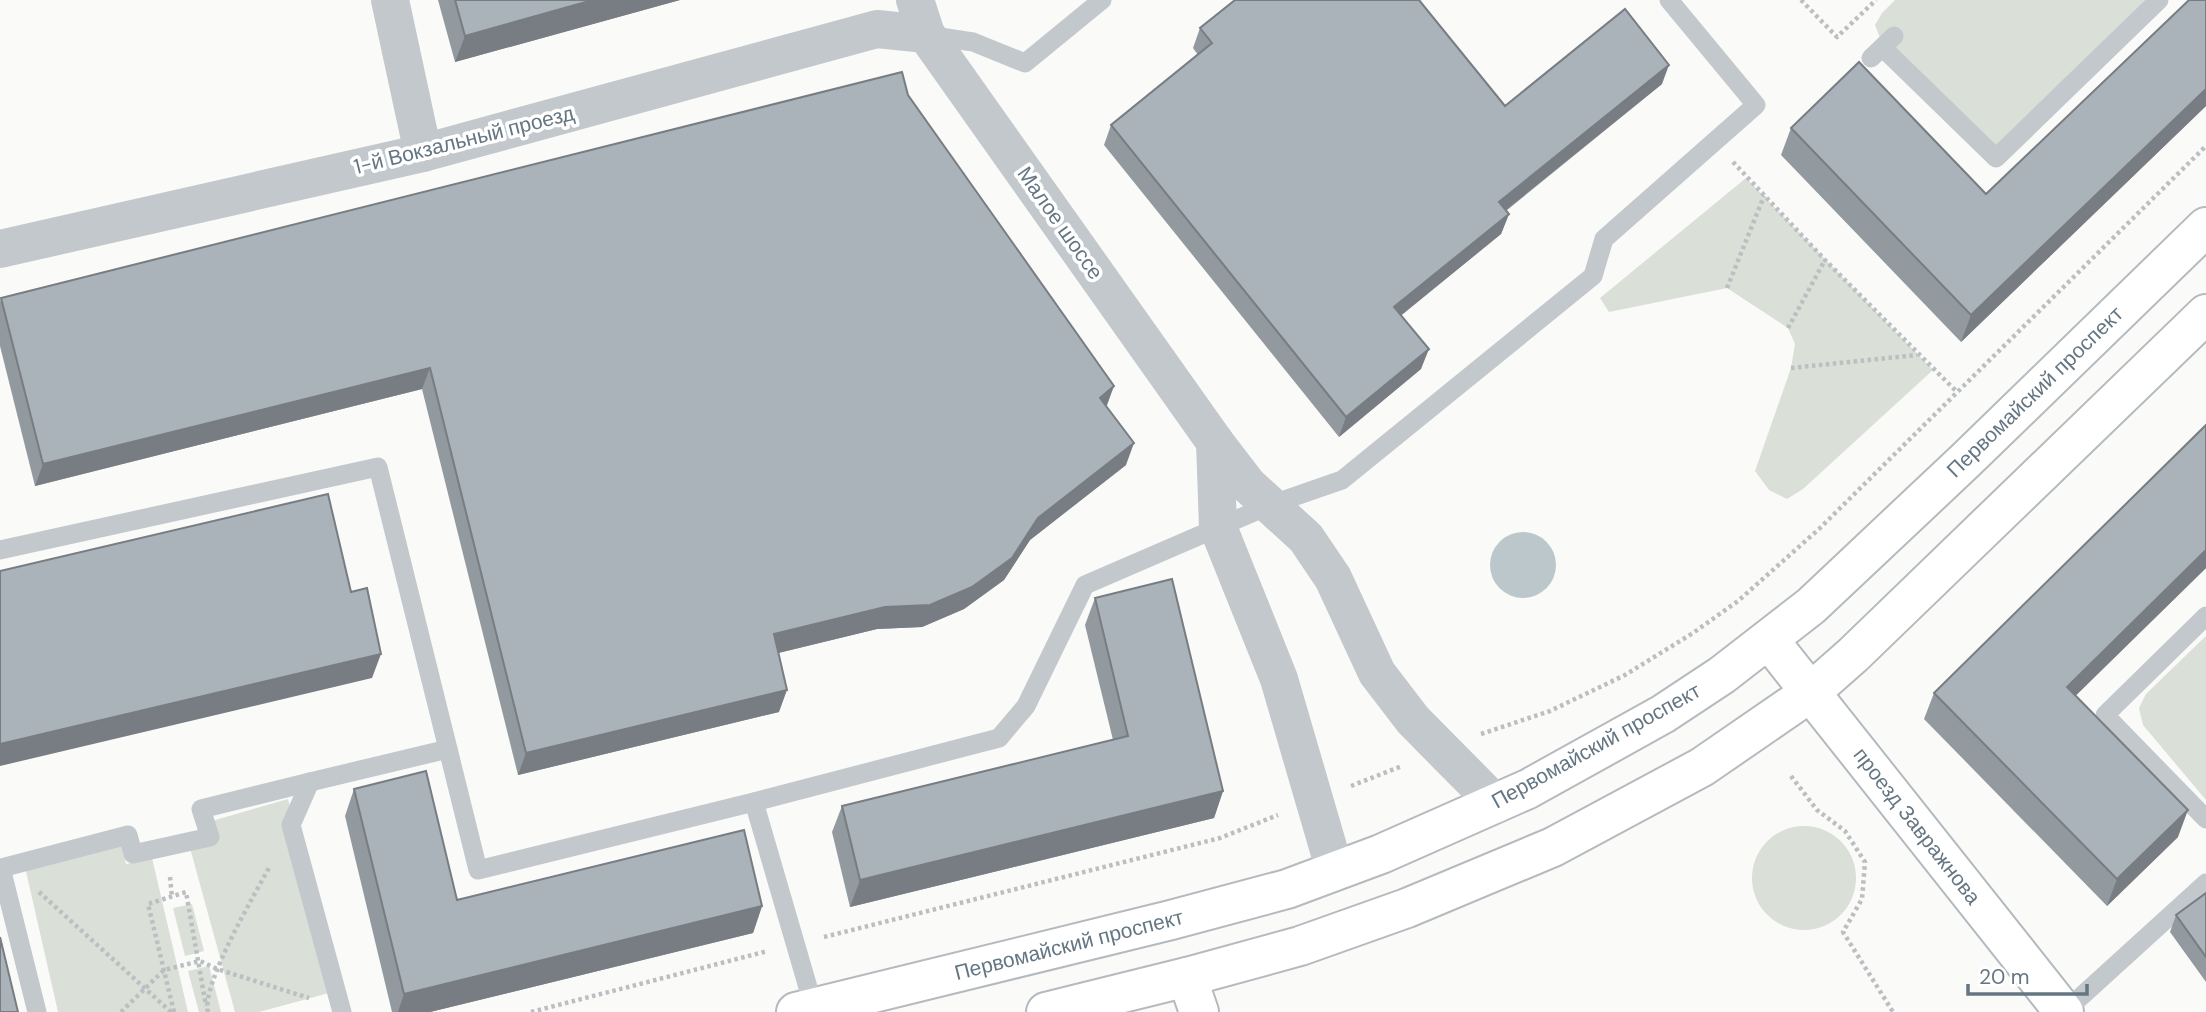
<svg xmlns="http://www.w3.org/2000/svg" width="2206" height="1012" viewBox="0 0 2206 1012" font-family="'DM Sans',sans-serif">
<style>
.green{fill:#dadfd7}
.water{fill:#bbc7cb}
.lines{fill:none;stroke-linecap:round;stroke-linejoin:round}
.secondary-casing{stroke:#b3babf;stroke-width:42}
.primary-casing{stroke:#b5babe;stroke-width:42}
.path{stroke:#bbbfc2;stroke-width:4.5;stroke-dasharray:3.5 3.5;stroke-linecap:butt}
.lane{stroke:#c3c8cc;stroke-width:19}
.street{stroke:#c3c8cc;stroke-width:38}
.secondary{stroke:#fff;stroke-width:38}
.primary{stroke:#fff;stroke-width:38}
.wall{fill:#929a9f}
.shaded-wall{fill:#777d82}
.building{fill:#aab3b9;stroke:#777d82;stroke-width:2}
.labels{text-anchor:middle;stroke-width:7;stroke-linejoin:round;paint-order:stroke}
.street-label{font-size:21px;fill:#657683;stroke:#fff}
</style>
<rect width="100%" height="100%" fill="#fafaf8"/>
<g class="green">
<path d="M1895,0h264l-163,158 -116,-120 -5,-13 7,-12z"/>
<path d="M1746,178l187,192 -130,119 -16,10 -18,-9 -14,-19 36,-103 4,-24 -7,-16 -61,-40 -118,24 -9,-14z"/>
<path d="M2206,636v164l-63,-75 -4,-17 7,-14z"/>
<path d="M288,799l52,191 -81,22h-24l-45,-164 22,-27z"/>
<circle cx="1804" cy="878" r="52"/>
<path d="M121,845l5,19 26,-6 36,154h-130l-33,-145z"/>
<path d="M192,904l12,47 -19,5 -12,-48z"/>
<path d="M209,966l12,46h-22l-11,-41z"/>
</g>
<circle class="water" cx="1523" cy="565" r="33"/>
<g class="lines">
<defs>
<g id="secondary">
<path d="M1769,640l295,372"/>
<path d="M1187,977l12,35"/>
</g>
<g id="primary">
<path d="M796,1012l375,-92 116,-31 94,-35 147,-65 135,-75 59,-39 89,-69 155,-146 240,-233"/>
<path d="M1046,1012l141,-35 113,-31 107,-38 146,-61 149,-80 109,-75 42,-37 353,-341"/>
</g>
</defs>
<use href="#secondary" class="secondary-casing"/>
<use href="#primary" class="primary-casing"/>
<g class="path">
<path d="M1801,0l36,37 39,-37"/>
<path d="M1733,162l92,98 132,132"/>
<path d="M1727,288l37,-92"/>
<path d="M1788,328l37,-68"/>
<path d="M1791,368l126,-13"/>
<path d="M1481,734l69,-23 75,-36 68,-42 45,-32 81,-72 387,-383"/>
<path d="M1791,776l26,34 28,21 20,31 -3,37 -19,33 50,80"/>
<path d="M1351,786l51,-20"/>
<path d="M170,877l2,20"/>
<path d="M39,892l132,120"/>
<path d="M824,937l396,-99 58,-23"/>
<path d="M121,1012l43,-42 36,-9 17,8 92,29"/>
<path d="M174,1012l-26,-108 38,-12 20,114"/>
<path d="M208,1012c-7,-27 47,-118 62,-146"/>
<path d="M531,1012l237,-61"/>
</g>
<g class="lane">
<path d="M927,35l46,7 52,21 77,-63"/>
<path d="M1883,48l113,110 163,-158"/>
<path d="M1871,58l23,-22"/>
<path d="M0,550l378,-83 70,282 -138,33 -19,43 51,187"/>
<path d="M2206,616l-101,99 101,104"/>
<path d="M448,749l30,121 276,-68 245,-64 27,-32 59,-121 185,-80 72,-25 251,-204 11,-37 152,-134 -87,-105"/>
<path d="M754,802l60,206"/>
<path d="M37,1012l-36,-144 127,-33 5,19 77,-17 -9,-28 109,-27"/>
<path d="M2064,1012l142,-129"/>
</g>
<g class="street">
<path d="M390,0l33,153"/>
<path d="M915,0l11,34 289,408 33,43 58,53 27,40 44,95 36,47 83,84"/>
<path d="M0,249l423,-96 454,-124 49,5"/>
<path d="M1215,442l3,85 61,152 56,192"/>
</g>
<use href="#secondary" class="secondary"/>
<use href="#primary" class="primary"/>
</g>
<g class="wall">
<path d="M438,0h242l-225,62z"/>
<path d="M2206,0v106l-245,236 -180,-187 10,-27 195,66z"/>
<path d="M1200,28l305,78 157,-22 -156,127 3,3 -8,20 -100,81 20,54 -82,68 -235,-292 7,-20 87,-70 -5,-7z"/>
<path d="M908,95l198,312 20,58 -96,75 -26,40 -40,29 -42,18 -45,2 -99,24 1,59 -261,63 -96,-386 -387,97 -35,-140v-44l1,-4z"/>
<path d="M2206,425v143l-131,128 103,141 -71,69 -183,-187 10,-26z"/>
<path d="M1095,598l128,193 -9,27 -364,89 -18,-75 10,-26 271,-66 -28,-115z"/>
<path d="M354,789l103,111 305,6 -9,27 -323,79h-38l-47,-196z"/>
<path d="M2206,893v89l-36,-50 6,-17z"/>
</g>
<g class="shaded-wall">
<path d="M593,0h87l-225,62 10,-26z"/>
<path d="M1669,65l-7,19 -171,138 8,-20z"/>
<path d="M2206,89v17l-245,236 10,-27z"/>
<path d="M1509,214l-8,20 -114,93 7,-20z"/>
<path d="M1429,349l-8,20 -82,68 7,-20z"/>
<path d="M430,368l-8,21 -387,97 8,-22z"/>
<path d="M1114,386l-8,22 -6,-10z"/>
<path d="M1134,443l-8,22 -96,75 -26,40 -40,29 -42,18 -45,2 -111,27 8,-22 264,-116z"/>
<path d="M2206,550v18l-149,146 10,-27z"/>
<path d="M381,654l-9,24 -372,88v-22z"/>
<path d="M787,690l-8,22 -261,63 8,-22z"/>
<path d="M1223,791l-9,27 -364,89 10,-27z"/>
<path d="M2188,810l-10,27 -71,69 10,-27z"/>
<path d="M762,906l-9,27 -323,79h-32l6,-18z"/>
</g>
<g class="building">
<path d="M455,0h138l-128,36z"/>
<path d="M1235,0h184l86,106 120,-97 44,56 -170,137 10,12 -115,93 35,42 -83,68 -235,-292 101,-82 -12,-15z"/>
<path d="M2189,0h17v89l-235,226 -180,-187 68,-66 127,132z"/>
<path d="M902,72l6,23 206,291 -14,12 34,45 -96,75 -26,40 -40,29 -42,18 -45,2 -111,27 13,56 -261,63 -96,-385 -387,96 -42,-166z"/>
<path d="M2206,425v125l-139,137 121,123 -71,69 -183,-186z"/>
<path d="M328,494l23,98 16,-4 14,66 -381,90v-173z"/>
<path d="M1172,579l51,212 -363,89 -18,-74 286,-70 -33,-138z"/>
<path d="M426,771l31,129 287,-70 18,76 -358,88 -50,-205z"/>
<path d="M2206,893v64l-30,-42z"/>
<path d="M0,937l18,75h-18z"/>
</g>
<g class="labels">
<g class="street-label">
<text transform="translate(464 140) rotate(-14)" y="7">1-й Вокзальный проезд</text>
<text transform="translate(1060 223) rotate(55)" y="7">Малое шоссе</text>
<text transform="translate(2035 392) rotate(-44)" y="7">Первомайский проспект</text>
<text transform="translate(1596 746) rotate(-29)" y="7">Первомайский проспект</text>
<text transform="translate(1917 826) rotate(52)" y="7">проезд Завражнова</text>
<text transform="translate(1069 945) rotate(-14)" y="7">Первомайский проспект</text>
</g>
</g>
<path d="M1968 984v10h119v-10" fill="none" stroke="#657683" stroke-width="3.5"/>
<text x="1979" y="984" font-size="21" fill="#657683" stroke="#ffffff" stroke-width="5" paint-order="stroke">20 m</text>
</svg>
